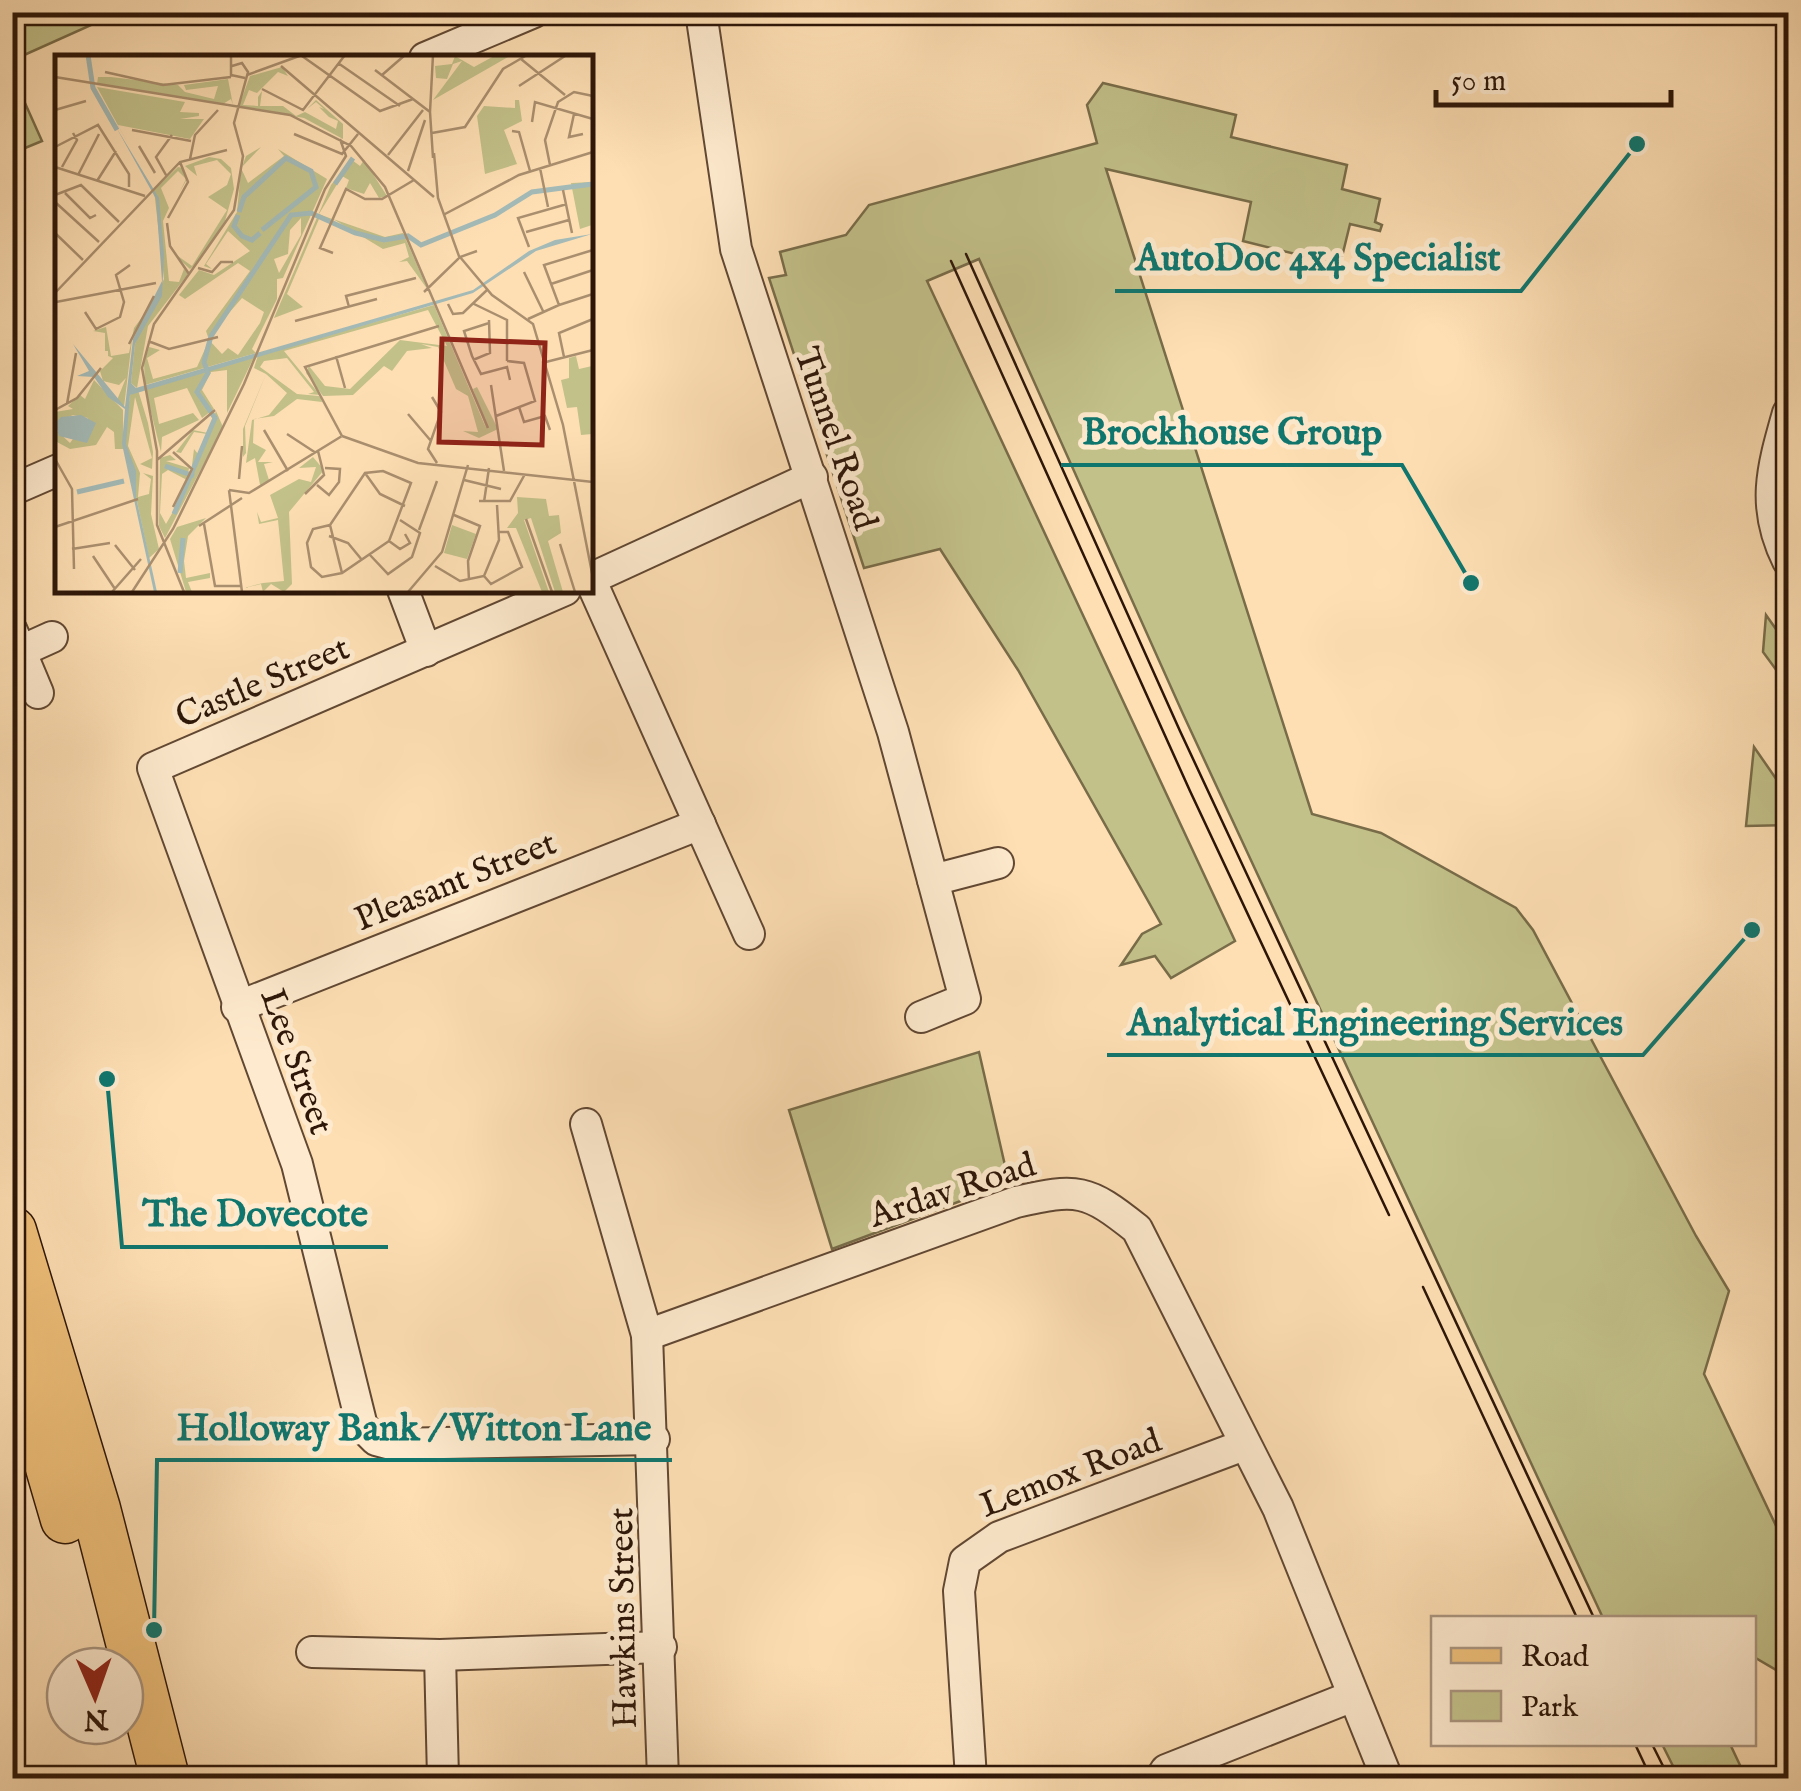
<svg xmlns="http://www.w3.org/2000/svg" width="1801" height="1791" viewBox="0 0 1801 1791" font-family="'IM FELL English',serif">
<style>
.green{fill:#c3c18a;stroke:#786c49;stroke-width:2.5}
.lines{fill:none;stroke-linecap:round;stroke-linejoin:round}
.street-casing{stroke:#614833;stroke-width:34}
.primary-casing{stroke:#2d1608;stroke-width:51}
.street{stroke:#feeace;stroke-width:30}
.primary{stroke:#efc07a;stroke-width:48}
.tram{stroke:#2d1608;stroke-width:2.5}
.labels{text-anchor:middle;stroke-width:10;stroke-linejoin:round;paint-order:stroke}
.street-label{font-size:35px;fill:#2d1608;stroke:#feeace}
.inset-river{fill:none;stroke:#a3bab7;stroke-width:5}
.inset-road{fill:none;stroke:#aa8f6f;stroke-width:2.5}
.view{fill:#8f2418;fill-opacity:0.15;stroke:#8f2418;stroke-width:5}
.inset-edge{fill:none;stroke:#2d1608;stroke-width:5}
.leader{fill:none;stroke:#0f766e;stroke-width:4}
.callout-dot{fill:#0f766e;stroke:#feeace;stroke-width:4}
.callout-label{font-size:38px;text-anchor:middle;font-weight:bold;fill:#0f766e;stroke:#feeace;stroke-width:10;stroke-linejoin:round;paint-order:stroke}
</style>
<rect width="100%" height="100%" fill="#fedfb4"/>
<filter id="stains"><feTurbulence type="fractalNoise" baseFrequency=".002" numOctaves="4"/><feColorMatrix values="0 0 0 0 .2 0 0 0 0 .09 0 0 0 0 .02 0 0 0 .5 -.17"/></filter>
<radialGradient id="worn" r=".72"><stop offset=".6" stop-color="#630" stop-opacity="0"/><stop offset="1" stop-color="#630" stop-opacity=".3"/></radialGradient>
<g class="green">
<path d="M13,12h105v1l-105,47z"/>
<path d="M12,74l30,67 -29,12h-1z"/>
<path d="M1103,83l133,32 -5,22 116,28 -5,24 38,10 -5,23 7,3 -2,6 -30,-7 -10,41 -97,-24 8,-39 -145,-33 206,645 69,19 135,75 17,22 163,306 33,55 -25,83 84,177v126l-34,-20v-39h-151l-420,-904 -204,-455 -52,22 308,660 -64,37 -16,-22 -34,9 21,-31 19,-10 -143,-254 -78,-121 -76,19 -95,-290 17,-3 -6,-23 66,-17 23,-30 228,-62 -10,-38z"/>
<path d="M1766,615l22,31v40l-25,-34z"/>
<path d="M1754,747l34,49v29l-42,1z"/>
<path d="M979,1052l30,131 -177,66 -43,-139z"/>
<path d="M1662,1744h68l16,34h-67z"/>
</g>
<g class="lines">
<defs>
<g id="street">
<path d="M701,12l35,237 157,483 72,267 -44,18"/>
<path d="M425,58l109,-46"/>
<path d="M1788,413c-16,56 -27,94 0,148"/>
<path d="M12,490l46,-20"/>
<path d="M590,579l159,355"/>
<path d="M590,579l222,-102"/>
<path d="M403,590l23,61"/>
<path d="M565,590l-412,178 144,396 65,262 14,14 15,4 263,-5"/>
<path d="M12,631l26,62"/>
<path d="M21,651l31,-14"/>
<path d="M933,880l65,-17"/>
<path d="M237,1007l463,-183"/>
<path d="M586,1124l61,211 369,-133c62,-14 71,-13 121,27l141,279 109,270"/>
<path d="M647,1335l16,443"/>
<path d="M312,1652l128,3 221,-8"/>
<path d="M440,1655l3,123"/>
<path d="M971,1778l-12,-187 6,-30 34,-24 245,-92"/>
<path d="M1161,1778l5,-8 187,-74"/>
</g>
<g id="primary">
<path d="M12,1231l84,278 69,269"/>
<path d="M15,1348l50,171"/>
</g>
</defs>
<use href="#street" class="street-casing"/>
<use href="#primary" class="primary-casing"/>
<use href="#street" class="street"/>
<use href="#primary" class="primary"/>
<g class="tram">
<path d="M966,254l214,477 414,887"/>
<path d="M951,261l239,530 199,424"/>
<path d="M1423,1287l154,331"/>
<path d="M1635,1744l16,34"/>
<path d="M1652,1744l17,34"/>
</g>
</g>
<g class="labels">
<g class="street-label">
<text transform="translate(837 438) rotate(71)" y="12">Tunnel Road</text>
<text transform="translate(262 681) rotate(-23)" y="12">Castle Street</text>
<text transform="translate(455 880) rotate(-22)" y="12">Pleasant Street</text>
<text transform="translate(298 1061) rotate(70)" y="12">Lee Street</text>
<text transform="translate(952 1189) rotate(-18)" y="12">Ardav Road</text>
<text transform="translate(1070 1472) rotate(-21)" y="12">Lemox Road</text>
<text transform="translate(622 1618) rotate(-91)" y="12">Hawkins Street</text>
</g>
</g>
<g transform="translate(55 55)">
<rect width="538" height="538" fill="#fedfb4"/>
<path d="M441,0l12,2 -75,43 29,-39 -9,3 -6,15 -11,-1 -1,-12 17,-2 3,-8 19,11zM227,12l6,9 -10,-4 -21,21 -8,-3 -6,15 15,1v-9l4,-6 -2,15h23l13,10 9,-4 31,17 2,-8 -9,-4 -10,-10 5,2 -8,-7 -9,7 9,-9 27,24v15l-39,-21 -65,-12 11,-30zM56,22l67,8 7,7 29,7 4,-13 -32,4 -2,-5 44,-6 5,26 -2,-6 -8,5 -126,-20 1,-7zM42,32l88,15 -5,10 19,1v3l-19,3h24l-14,20 -72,-14 13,24zM460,45h4l3,21 -18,9 13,34 -32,10 -8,-58 7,-10 31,2zM206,92l-20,21 7,15 36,-27 -6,-7 49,30 -44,99 -6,1v20l-25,50 4,4 -111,32 -1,-23 5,-15 11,3 -13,8 6,21 44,-12 12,-27 13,14 6,-6 10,7 22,-32 4,-11 -22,-14 -34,39 -2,-6 44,-60 -12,-8 -53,36 -6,-4 20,-25 15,5 36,-24 -22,-20 -22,33 6,5 -8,-3 33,-54 4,-42 1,-3 4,-11zM246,163v17l-22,38 -5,-14 14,-5 2,-24zM154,102l12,2 10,9 3,21 -9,32 -25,39 -10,9 -11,-10 -4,-5 17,12 35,-56 -19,-13 19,-12 4,-11 -14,-14 -23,6 3,10 -12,-10zM297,105l8,6 4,-6 23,36 -8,2 -9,-15 -6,11 -18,-6 3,-8 -7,-4 -23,38 13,5h-13l-32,75 16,13 -29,11 57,-133zM123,112l4,1 5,11 -8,14 7,-14 -8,-8 -17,17 8,20 -6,13 6,60 10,1 5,-13 4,5 -40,52 -11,62 -6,-5 4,-39 29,-65 -10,-89zM537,127v43l-12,4 -9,-46zM278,164l52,18 18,-4 25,57 -21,-29 -8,1 10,-5 -4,-14 -22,6zM102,242l-25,43 -8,67 -7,-7 9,-22 -7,7 -16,-4 -3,-10 13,-13 -5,-2v-5h-3v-18l-12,-2 13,-4 5,29 18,-3 5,-25zM379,250l52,123 -13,-39 4,-2 21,42 -19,9 -16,-7 15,1 -10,-36 -12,-7 -18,-42 -17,-3 11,4 -25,3 -15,20 -8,-5 -31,29 -30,1 -17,-23 3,-7 16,20 25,3 50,-49 47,6 -19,-36 -144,41 36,44 -12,-1 6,-2 -27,-34 -23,3 -4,6 37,27 22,2 2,2 1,4 -25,-3 -23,17 -20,3 -1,24 13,7 -8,12h15l-9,2 5,16 -9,5 -5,-27 -9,5 6,-43 17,-5 18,-22 -21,-19 -21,52 1,27 -3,4v-28l23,-55 -12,-6 4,-13zM200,300l-28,58v-43l-16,2 -9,18 12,19 -12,9 -15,-30 -33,10 5,26 34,-11 6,7 -37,17 -1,15 -16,-64zM521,301l3,13 13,-3v68l-11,1 -4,-28 -10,1 -6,-28 8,-2v-20zM39,325l29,30v39h-8l-1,-17 -7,-5 -11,18 -26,4 -15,-8v-12l15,14 18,-25 -15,-3 -18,8v-11l18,-3 -5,-3 12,-11 5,4zM83,335l10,33 5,29 -1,17 -12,-5 12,-6 -17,-61 -7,49 12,27 -2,24 11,-3 2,-15 -8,-6 10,3 -2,38 8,35 -10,9 -25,-118 6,-45zM161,356l7,16 -58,111 -6,-12 1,-68 10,-3 6,5 -10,1 23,7 -2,12 -19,-10 -6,4 -2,39 6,11 24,-42 4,-33 4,5 9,-20 -13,-2 -13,21 -5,-1 17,-22 15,3zM258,402l11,13 -35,42 3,72 -8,8 -13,-8 -8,8 -2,-8 -17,4 19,-5 21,-2 -6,-61 -19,4 -2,-12 4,10 17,-4 -8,-23 29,-16 12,3 5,-15 -17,1zM462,442l29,2 3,17 10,-1 2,18 -13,8 15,51h-8l-24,-74 -7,2 25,72h-7l-26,-64h-9l11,-15zM151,463l-18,18 -4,25 2,17 24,-5v5l-22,4 4,10h-6l-16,-53 7,-12zM397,470l24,9 -9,25 -23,-6z" fill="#c3c18a" fill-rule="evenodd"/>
<path d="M61,72l43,71 5,56 -2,42 -27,48 -4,39 5,5 337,-98 56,-39 26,-11 37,-6 -56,17 -63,42 -343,102 -4,49 10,27v26l21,95h-3l-32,-148 3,-35 -17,-12 -14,-20 -17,-1 12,-5 -16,-27 52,63 8,-68 29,-58 -6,-82zM26,360l15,8 -9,20 -28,-7 -4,-13 6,-6z" fill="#a3bab7"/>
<path class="inset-river" d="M33,0l5,33 24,42M280,129l18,-26M184,157l5,-15 42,-39 25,13 5,16 -54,43M183,160l-4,11 8,10 10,4 8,-7M110,411l29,10M22,437l47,-11M119,459l41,-96 -18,-26 11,-19 -4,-11 7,-26 80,-121 20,-2 44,20 29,7 24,-4 13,9 74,-30 37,-23 61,-8M125,518l3,-35"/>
<path class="inset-road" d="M176,0v20l14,3M247,1l78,55 33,-12M466,4l44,36M283,8l62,43M226,11l153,131M320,15l55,42 3,46M50,17l58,13 68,-8M192,20l55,-20M327,20l23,-20M0,22l235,38 61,31 34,41 103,241M464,31l46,-30M207,34l41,21 42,-55M0,55l31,-9M375,57l3,-57M519,59l-5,23 14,-3M477,67l3,-20 58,17M77,75l59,11M457,76l7,1 11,39M377,78l33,-6 38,-58 24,-14M239,79l48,20 16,-20M84,91l16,27M0,92l43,-22 31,49v13M379,98l4,45 22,61M333,100l35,-45M135,104l5,-24 23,-25M495,110l-5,-25 13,-38 16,-10 19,4M0,112l90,29M7,112l15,-27 -4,-7M485,113l8,39M353,116l17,-51M23,120l21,-41M111,120l-10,-18 16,-22M42,126l19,-30M508,135l9,43M10,138l25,25 6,-3M0,140l26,-10 38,37M0,147l44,40M390,159l74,-39 74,-23M113,163l20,-36 -8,-20M112,168l3,23 19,28M471,177l43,-12M0,178l28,27M474,192l-11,-29 49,-14M278,198l-13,-5 26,-59 19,10h17l32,-19M405,202l32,38 41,29 30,101 30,153M143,213l14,4 9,-10h12M469,217l19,39M496,229l42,-14M369,237l36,-35 17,-6M0,238l125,-131 47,-12M1,247l100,-19M393,249l5,10 10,-1 24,-23M419,249l33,16v41M504,250l34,-11M294,252l-3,-11 70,-18M30,257l11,17 24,-12 4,-15 -8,-27 14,-10M473,264l31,-14 -15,-40 49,-15M240,266l82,-22M434,268l-25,8 8,25 9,18 26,-7 3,13M93,286l21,8 49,-12M74,289l25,-48M281,301l9,32M509,302l-5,-24 34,-14M418,305l17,-7 -1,-33M487,308l51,-13M436,330l13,86M377,342l9,15 -13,37 9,14M12,349l9,-51M464,352l5,15 21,-6 5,14M0,355l22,-12 24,-30M353,359l23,27M441,361l39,-15 -11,-38 -17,-2M209,375l24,41M232,379l29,19M287,381l76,27 175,19M287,381l-37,-69 134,-41M118,397l19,17 -19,38M0,404l17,30 2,80M102,405l58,-50M310,418l15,21 25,12M184,424l3,-33M409,425l37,9M262,430l12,10 10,-13 1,-13 -15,-1M174,435l20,3 93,-57M174,435l13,102M250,439l19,-19 -6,-24M424,446h31l15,-27M429,447l5,-34M399,460l26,11 -12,35 1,19M471,464l26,73M149,469l11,62h26M275,470l-17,4 -6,14 4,24 11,10 20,-4 47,-32M144,471l43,-28M0,472l83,-28M364,475l18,-49M274,481l19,7 14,17M60,490l20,25M17,494l38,-6M508,499l-3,-10 15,48M315,500l18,19 24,-17 8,-24 -20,-13M38,501l22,33M380,511l25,15 24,-5 15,-36 -2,-35M287,518l-12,-48 35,-52 18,-2 28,12 -22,58 11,8 10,-6 -5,-9M429,521l7,8 31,-17 -14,-35h-9M57,537l29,-33M77,537l41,-63 71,-145 81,-195 21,-33 -6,-17M129,537l-27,-67v-74l-15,-83 12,-44 80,-114 9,-54 -9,-33 14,-51 -6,-9 -10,3M353,537l34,-40 26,-87"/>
<path class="view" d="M387,284l103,4 -3,102 -103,-3z"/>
<rect width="538" height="538" class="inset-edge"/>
</g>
<path class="leader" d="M1637 144L1521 291H1115M1471 583L1402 465H1061M1752 930L1643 1055H1107M107 1079L122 1247H388M154 1630L157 1460H672"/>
<g class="callout-dot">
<circle cx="1637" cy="144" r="10"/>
<circle cx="1471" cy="583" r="10"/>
<circle cx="1752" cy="930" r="10"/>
<circle cx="107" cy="1079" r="10"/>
<circle cx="154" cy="1630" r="10"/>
</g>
<g class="callout-label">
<text x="1318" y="270">AutoDoc 4x4 Specialist</text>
<text x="1232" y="444">Brockhouse Group</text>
<text x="1375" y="1035">Analytical Engineering Services</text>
<text x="255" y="1226">The Dovecote</text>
<text x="414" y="1440">Holloway Bank / Witton Lane</text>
</g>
<rect width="1801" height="1791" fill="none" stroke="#fedfb4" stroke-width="50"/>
<rect x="15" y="15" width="1771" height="1761" fill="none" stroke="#2d1608" stroke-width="5"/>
<rect x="25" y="25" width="1751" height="1741" fill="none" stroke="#2d1608" stroke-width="2.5"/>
<rect x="1431" y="1616" width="325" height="130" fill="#feeace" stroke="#aa957f" stroke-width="2.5"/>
<rect x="1451" y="1648" width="50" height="15" fill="#efc07a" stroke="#aa957f" stroke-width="2.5"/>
<text x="1521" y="1666" font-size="30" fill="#2d1608">Road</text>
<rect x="1451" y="1691" width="50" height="30" fill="#c3c18a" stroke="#aa957f" stroke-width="2.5"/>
<text x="1521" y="1716" font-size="30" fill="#2d1608">Park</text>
<g transform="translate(95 1696) rotate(178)"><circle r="48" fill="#feeace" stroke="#aa957f" stroke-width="2.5"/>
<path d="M0-8L18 38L0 25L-18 38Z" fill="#8f2418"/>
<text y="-15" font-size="28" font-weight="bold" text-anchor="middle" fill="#2d1608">N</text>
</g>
<path d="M1436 90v15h235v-15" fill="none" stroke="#2d1608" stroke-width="5"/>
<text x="1451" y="90" font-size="30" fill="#2d1608" stroke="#feeace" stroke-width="8" paint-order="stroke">50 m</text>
<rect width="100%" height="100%" filter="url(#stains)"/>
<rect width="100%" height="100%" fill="url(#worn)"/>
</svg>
